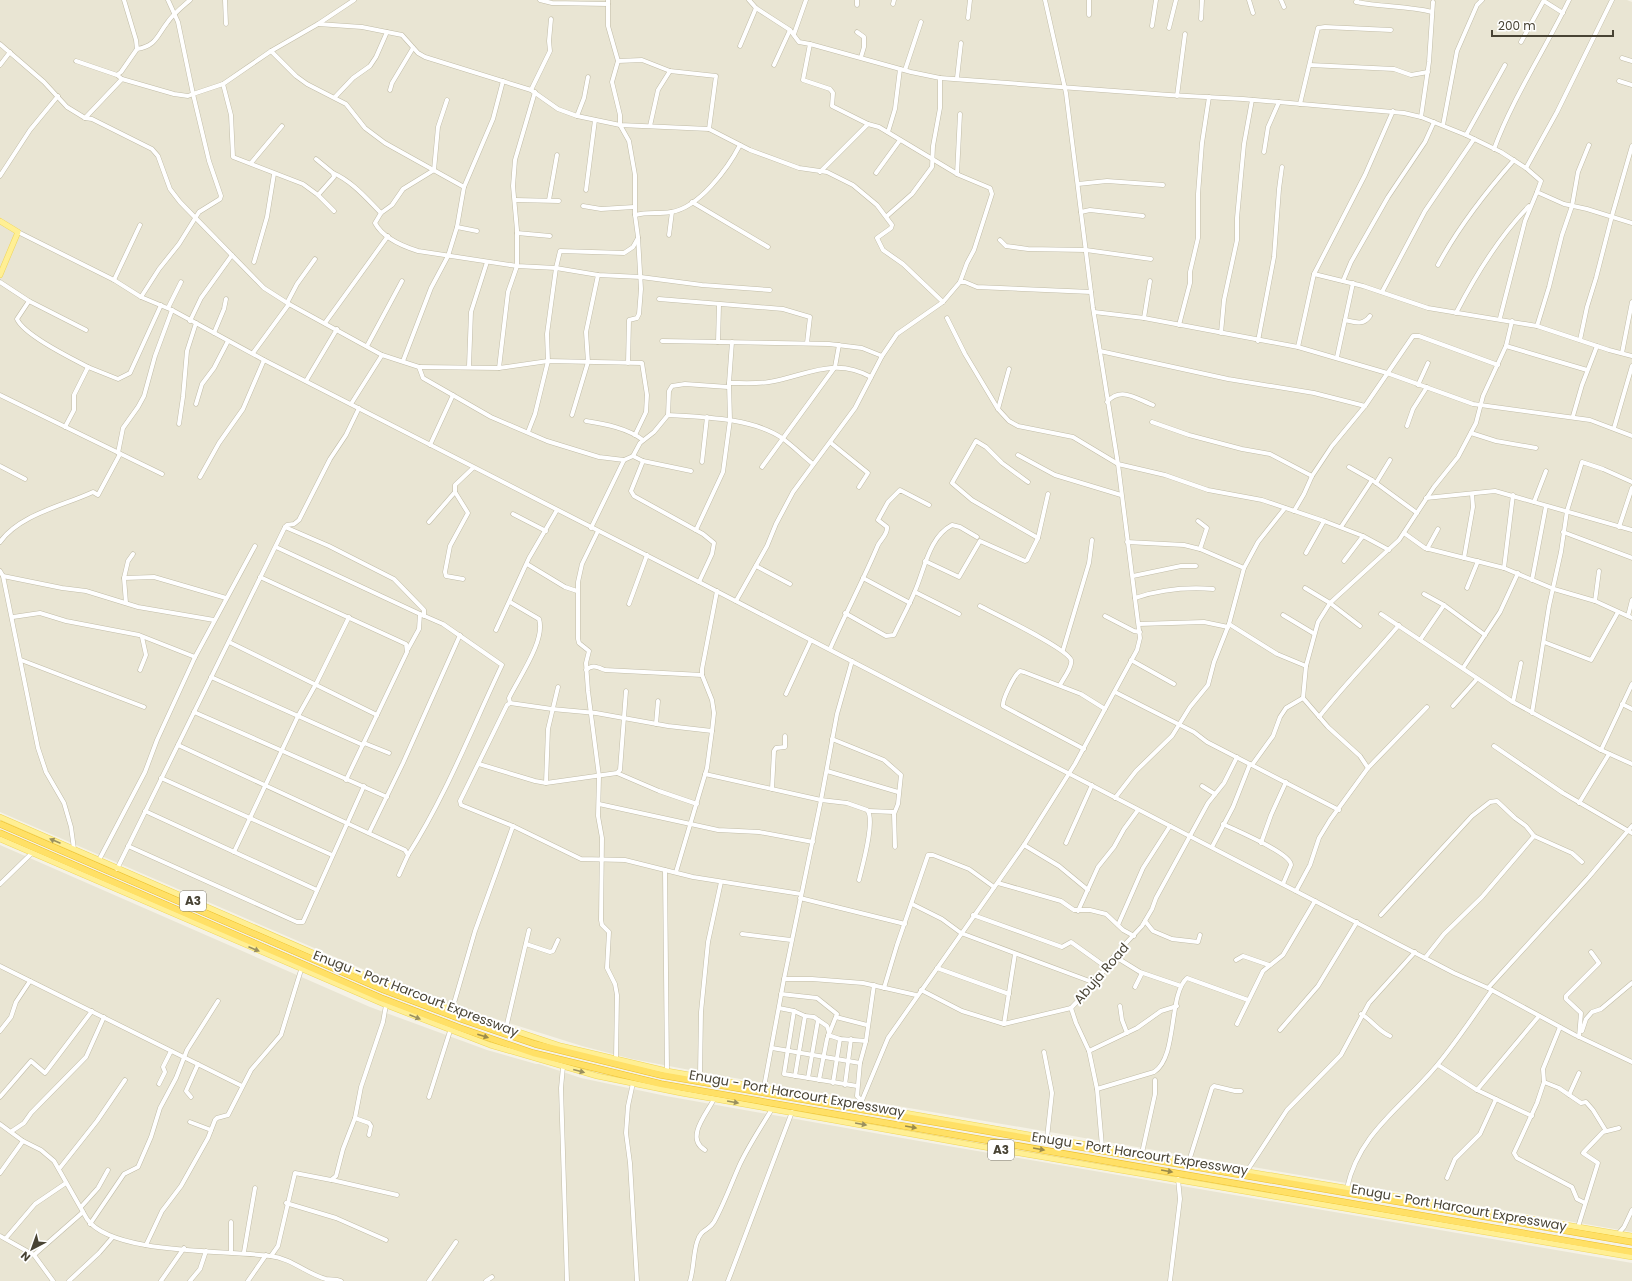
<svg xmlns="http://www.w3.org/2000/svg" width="1632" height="1281" viewBox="0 0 1632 1281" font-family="Poppins,sans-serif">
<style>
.residential{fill:#e9e5d3}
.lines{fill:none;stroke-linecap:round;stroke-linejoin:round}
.minor-casing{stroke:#c1bca7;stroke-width:5}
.major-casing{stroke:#f0d659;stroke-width:6}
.highway-casing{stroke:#edbe27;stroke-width:7}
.minor{stroke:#fff;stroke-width:4}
.major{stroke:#ffef94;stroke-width:5}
.highway{stroke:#ffe066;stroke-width:6}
.oneway{fill:#9a905f}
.oneway2{fill:#9a8a4a}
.labels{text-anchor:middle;stroke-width:4;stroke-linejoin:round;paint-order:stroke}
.shield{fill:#fff;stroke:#7f7b71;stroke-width:1}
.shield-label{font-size:12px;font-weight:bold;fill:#484334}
.street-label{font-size:13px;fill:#484334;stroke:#fff}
</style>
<rect width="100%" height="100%" fill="#f5f2e6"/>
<g class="residential">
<path d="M0,0h1627l5,2v1230l-921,-158 -79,-15 -50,-13 -140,-44 -47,-19 -395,-171z"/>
<path d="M0,845l370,162 117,43 49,14h3l42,14 85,18 253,45 713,122v18h-1632z"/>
</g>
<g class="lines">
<defs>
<g id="minor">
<path d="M124,0l12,40 1,9"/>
<path d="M225,0l1,24"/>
<path d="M540,0l12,3 56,1"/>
<path d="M608,0v26l10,35 -6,21 8,33v10l9,16 6,34v40l3,22 3,52 -2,25 -2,4 -8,2 -1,43"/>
<path d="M749,0l7,8 34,22 9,12 11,2 -7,36 27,9 3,4 -1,13 36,18"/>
<path d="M1249,0l4,13"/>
<path d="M1281,0l3,7"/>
<path d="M1357,0l-1,2c26,5 51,4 76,10"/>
<path d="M1544,1l19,12"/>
<path d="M893,4l1,-4"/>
<path d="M857,5v-5"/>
<path d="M1089,15v-15"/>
<path d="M968,18l2,-18"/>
<path d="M1201,19l1,-19"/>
<path d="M318,24l44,3 40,8 16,18 7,4 106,33 27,19 19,7 43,9 89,4 41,21 49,18 28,4 26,13 24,20 15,20 -1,3 -14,10 6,12 20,14 40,38"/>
<path d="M1152,26l4,-26"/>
<path d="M1169,28l7,-28"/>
<path d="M857,32l7,5v10l-3,10"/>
<path d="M794,34l12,-34"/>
<path d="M1521,42l23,-42"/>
<path d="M0,44l44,38 23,25 18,11 37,-39 52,15 14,2 5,-2 30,-10 48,-33 47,-27 36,-24"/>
<path d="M810,44l101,28 29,6v30l-7,38 -1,21 -20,27 -25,22"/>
<path d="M740,46l16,-38"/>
<path d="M271,51l25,25 11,8 39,20 19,24 20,15 79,44"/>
<path d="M1622,58l10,3"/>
<path d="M76,61l41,14"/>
<path d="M618,61l24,-1 28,11 46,5 -7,53"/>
<path d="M0,65l10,-13"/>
<path d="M774,65l16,-35"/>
<path d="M1310,65l84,4 17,6 17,-3"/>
<path d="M905,70l16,-48"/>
<path d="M940,78l229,17 74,4 161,14 17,4 45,18 35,17 25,16 15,13 -4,11 27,12 23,5 45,14"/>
<path d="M957,78l4,-35"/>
<path d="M122,79l-5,-4 4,-3 16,-23c19,-3 20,-13 30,-26 6,-9 15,-16 23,-23"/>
<path d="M1619,81l13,4"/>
<path d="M223,84l8,31 2,42 70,27 15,11 16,16"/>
<path d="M390,90l2,-7 21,-35"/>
<path d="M531,90l19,-39 -1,-10 2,-22"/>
<path d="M1177,96l8,-62"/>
<path d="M335,97l18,-19 17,-12 6,-9 11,-25"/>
<path d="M447,100l-9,27 -4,43 -31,19 -11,16 -11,8 -6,10c8,15 27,23 43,28l99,15 39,2 42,7 43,2 61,8 68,5"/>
<path d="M1300,104l18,-76 7,-1 66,3"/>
<path d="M577,116l7,-18 4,-21"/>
<path d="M1421,117l8,-55 4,-60"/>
<path d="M85,118l7,1 60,30 6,7 12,33 10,13 84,86 25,16 93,51 37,12 4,11 68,39 56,24 52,16 25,3"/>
<path d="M1443,125l14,-74 20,-46 5,-5"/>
<path d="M650,126l8,-36 12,-19"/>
<path d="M888,132l7,-23 5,-40"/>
<path d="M1466,135l39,-70"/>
<path d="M1494,149c19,-52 51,-99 75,-149"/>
<path d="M1264,152l4,-25 11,-25"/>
<path d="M316,159l17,14 1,4 -16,18"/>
<path d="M251,163l31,-37"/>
<path d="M1526,168l31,-56 55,-112"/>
<path d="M333,173c19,8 34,26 48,40"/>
<path d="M876,173l24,-33"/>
<path d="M957,174l3,-60"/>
<path d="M0,176l30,-46 28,-34"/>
<path d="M1078,184l29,-3 56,4"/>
<path d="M586,190l9,-70"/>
<path d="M515,200l44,1"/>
<path d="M549,200l8,-45"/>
<path d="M692,202l76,45"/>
<path d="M583,206l18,3 33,-2"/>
<path d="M1081,212l9,-2 53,6"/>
<path d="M635,215c13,-3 23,-1 36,-3 28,-4 57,-44 69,-67"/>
<path d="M457,227l20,4"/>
<path d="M18,232l96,48 27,17 31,13 92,50 435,222 755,391 34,15 87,47 57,27"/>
<path d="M517,233l33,3"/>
<path d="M669,235l3,-23"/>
<path d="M1000,240l6,6 22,3 58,1 65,9"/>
<path d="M254,262l13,-45 7,-43"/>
<path d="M1438,265c21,-39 47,-72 76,-105"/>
<path d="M1314,274l49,12 65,22 109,18 72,24 23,6"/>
<path d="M114,280l26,-55"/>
<path d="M1343,281l8,-19 37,-65 37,-55 9,-20"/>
<path d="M0,282l29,19 -12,18c7,16 54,39 71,48"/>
<path d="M960,282h5l12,5 114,5"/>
<path d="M1382,292l43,-81 49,-72"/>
<path d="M141,297l18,-28 20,-25 20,-32 21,-13 1,-3 -12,-35 -16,-67 -15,-72 -10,-22"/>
<path d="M659,299l124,10 27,8 -3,26"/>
<path d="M29,301l57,29"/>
<path d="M287,303l10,-19 18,-25"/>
<path d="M168,308l13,-26"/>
<path d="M1094,312l50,6 154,29 89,26 86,31 117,16 42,16"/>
<path d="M1456,313c19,-37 44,-77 73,-107"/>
<path d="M947,318l18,36 33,55 11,12 9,5 55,11 45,27 47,11 43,15 54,10 62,21 39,15 26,14"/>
<path d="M1144,318l6,-37"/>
<path d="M1500,318l25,-97 12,-29"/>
<path d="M1345,320c10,2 18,6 25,-4"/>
<path d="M190,321l11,-23 31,-43"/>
<path d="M325,323l63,-87"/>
<path d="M1179,325l11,-42v-11l8,-34v-44l4,-51 7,-46"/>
<path d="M1537,326l12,-39 13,-52 10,-29 6,-34 11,-27"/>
<path d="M214,333l10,-24 2,-10"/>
<path d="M1221,333l3,-33 13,-60v-22l7,-74 8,-44"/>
<path d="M1580,340l7,-33 9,-29 17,-66 19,-66"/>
<path d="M662,341l167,3 33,4 20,8"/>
<path d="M1258,341l16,-84 5,-68 3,-22"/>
<path d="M718,342l1,-37"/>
<path d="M367,346l35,-65"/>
<path d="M1506,346l81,24"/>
<path d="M1298,347l16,-73 51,-99 28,-64"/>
<path d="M1100,351l128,28 86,14 51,13"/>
<path d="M253,353l36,-49"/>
<path d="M1622,353l10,-51"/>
<path d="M1337,357l16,-74"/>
<path d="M403,361l28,-73 17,-32 9,-29 7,-40 29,-68 10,-38"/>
<path d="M469,366l2,-54 16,-50"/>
<path d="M419,367l80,1 49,-7 94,2 5,32 -1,17 -11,23"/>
<path d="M499,368l9,-76 9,-26v-36l-4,-44 2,-26 20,-68"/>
<path d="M306,381l31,-52"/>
<path d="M729,383l3,-41"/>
<path d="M1418,385l10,-22"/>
<path d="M0,395l162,79"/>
<path d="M1107,402c14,-16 30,-3 46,3"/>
<path d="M196,404l6,-20 12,-16 14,-27"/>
<path d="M351,404l31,-49"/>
<path d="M998,409l11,-40"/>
<path d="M572,415l16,-53 -2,-30 12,-57"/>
<path d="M668,415l1,-24 3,-5 13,-2 43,3"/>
<path d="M1573,416l9,-31 15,-39"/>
<path d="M586,421c19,3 41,7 57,19"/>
<path d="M1152,422l37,13 53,14 28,5 42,22"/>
<path d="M179,424l4,-27 4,-46 9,-28"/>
<path d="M1407,426l6,-17 14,-22"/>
<path d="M65,427l9,-17v-15l14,-28 30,12 12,-6 31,-68"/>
<path d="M1614,428l18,-62"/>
<path d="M528,432l7,-18 13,-53 -1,-27 9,-66 4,-17 64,2 9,-6 5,-9"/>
<path d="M1471,433l25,8 40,7"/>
<path d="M831,443l37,30 -9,14"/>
<path d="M430,445l23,-50"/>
<path d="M118,453l5,-25 15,-21 6,-11 11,-40 17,-46"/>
<path d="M1018,455l37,20 66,20"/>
<path d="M633,456l10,5 -12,30 3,5 69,38 11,9 -2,11 -13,28"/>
<path d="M643,461l48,10"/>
<path d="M702,462l5,-45"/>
<path d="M0,466l25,13"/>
<path d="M762,467l73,-100 4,-22"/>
<path d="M1349,467l23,13 45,33"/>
<path d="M200,477l19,-34 24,-34 21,-49"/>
<path d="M1028,482l-26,-19 -16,-16 -10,-6 -24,42 20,17 66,38"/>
<path d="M1376,483l14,-23"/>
<path d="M1426,498l69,-7 137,39"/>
<path d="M1534,502l12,-31"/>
<path d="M1294,511l10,-17 8,-18 20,-30 33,-40 48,-70h6l79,29"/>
<path d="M513,514l33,17"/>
<path d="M1198,521l9,7 -7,21"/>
<path d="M429,522l26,-30"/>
<path d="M285,527l44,19 65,33 30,31v6"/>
<path d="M1341,527l31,-47"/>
<path d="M1619,527l13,-39"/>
<path d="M591,528l33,-68 9,-4 7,-13 14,-11 14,-17c34,2 85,3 114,23 11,8 21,18 31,26"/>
<path d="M696,530l27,-58 7,-52 -1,-37c13,0 27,1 40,-1 37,-6 65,-26 102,-5"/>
<path d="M598,531l-16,33 -4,18v57l1,4 10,8 -3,12 2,28 11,85 -1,40 4,22 -1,82 1,5 7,7 -2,36 8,16 2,11 -1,65"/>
<path d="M1563,532l69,26"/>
<path d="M1404,533l21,15 79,20 50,21 41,12 37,17"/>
<path d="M0,542c20,-28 63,-36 93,-50l5,3 22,-41"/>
<path d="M1127,542l57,3 16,4 44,19"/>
<path d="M276,547l144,67"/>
<path d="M1427,549l11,-20"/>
<path d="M1306,553l18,-32"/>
<path d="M1464,558l9,-51 -1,-13"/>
<path d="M925,561l34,16 21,-36 45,20 2,-1 11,-22 10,-44"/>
<path d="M1344,561l19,-25"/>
<path d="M527,564l38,23 12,4"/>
<path d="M756,566l34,18"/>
<path d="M1504,568l9,-73"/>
<path d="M0,571l3,5 35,172 8,24 18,31 7,24 3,22"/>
<path d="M3,576l59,12 24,3 52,16 76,13"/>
<path d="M1133,576l48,-10h15"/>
<path d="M260,577l146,67 1,8 -61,128"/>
<path d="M124,578l4,-17 5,-7"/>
<path d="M863,578l47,25"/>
<path d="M463,579l-17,-3 -1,-4 5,-26 18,-33 -13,-21v-7l18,-17"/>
<path d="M1532,580l14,-74"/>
<path d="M1305,588l25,15 30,23"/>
<path d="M1467,588l11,-27"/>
<path d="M915,592l44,22"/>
<path d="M1424,594l20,11 41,30"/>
<path d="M1135,598c24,-8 52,-11 78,-9"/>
<path d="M736,601l31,-55 9,-22 17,-32 62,-84 27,-52 15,-22 46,-32 17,-20 7,-19 7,-13 18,-56 -2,-6 -31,-13 -80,-48 -11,-3 -48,48"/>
<path d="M1595,601l4,-30"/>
<path d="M510,602l29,17c7,21 -21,60 -30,79l1,5 -3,2 -47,96 1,4 52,21 68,33 44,1 68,17 108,17"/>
<path d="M126,603l-2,-25 30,-1 72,21"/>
<path d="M629,604l18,-49"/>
<path d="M980,606c15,8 87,42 91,54 2,6 -8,19 -11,25"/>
<path d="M845,613l41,23 8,-1c7,-15 15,-29 21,-44 10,-23 14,-54 37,-66l8,2 17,10"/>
<path d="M1381,614l132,88 88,48 31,14"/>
<path d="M1283,615l30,18"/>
<path d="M1105,616l29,15 6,1"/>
<path d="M1628,616l4,-16"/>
<path d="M13,617l27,-4 26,8 73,14 56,22"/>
<path d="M1139,624l65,-2 24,5"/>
<path d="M1229,624l48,30 29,12"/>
<path d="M496,630l33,-72 28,-48"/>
<path d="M1420,640l24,-35"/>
<path d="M229,642l148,73"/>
<path d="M1544,642l47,18 27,-48"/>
<path d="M408,649l11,-20 1,-15 23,10 59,41c-30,63 -56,131 -94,190"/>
<path d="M830,649c15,-35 33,-68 48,-104 3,-6 10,-11 9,-18l-9,-7 10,-18 12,-12 29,15"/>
<path d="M1063,650l26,-87 3,-23"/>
<path d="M21,660l123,47"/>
<path d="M1131,660l43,24"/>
<path d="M1463,668l37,-56 18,-39"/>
<path d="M140,670l6,-15 -4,-18"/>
<path d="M586,670c7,-6 11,-3 19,0l97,5"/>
<path d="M211,677l152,68"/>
<path d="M1115,692l79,40 13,10 132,68"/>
<path d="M786,694l25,-54"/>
<path d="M1513,702l8,-39"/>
<path d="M510,703l42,6 44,4 72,13 44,5"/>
<path d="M1622,704l10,5"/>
<path d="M1453,706l24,-27"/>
<path d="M194,712l193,85"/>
<path d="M1532,713l17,-107 12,-54 6,-41 15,-49 21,7 29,13"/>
<path d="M1319,717c25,-32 54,-61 80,-92"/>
<path d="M656,724l2,-23"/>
<path d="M832,739l52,21 17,15 -3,29 -4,10 1,33"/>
<path d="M364,743l25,10"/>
<path d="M178,745l227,105 3,5 -9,20"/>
<path d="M1494,746l69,47 69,40"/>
<path d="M1084,749l-81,-43c-1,-6 11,-31 17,-35l4,1 57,22 24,15"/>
<path d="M1601,750l31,-66"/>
<path d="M479,764l56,17 11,2 71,-10 3,-3 6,-79"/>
<path d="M1252,765l21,-29 7,-19 6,-9 17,-10"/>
<path d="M1368,768l-8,-12 -32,-29 -25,-29 3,-32 12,-44 12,-19 69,-63 35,-53 24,-30 18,-34 7,-27 23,-50 6,-25"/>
<path d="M827,771l71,21"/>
<path d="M617,773l42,18 38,13"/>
<path d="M705,774l116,26 26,3 20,7c9,9 -5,57 -8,70"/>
<path d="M161,778l171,77"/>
<path d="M546,783l2,-54 10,-42"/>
<path d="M1202,786l13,8"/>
<path d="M772,789l2,-38 2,-3 9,-1v-11"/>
<path d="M1115,798l21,-27 36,-35 18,-29 18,-22 6,-23 15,-38 15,-56 14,-26 27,-34"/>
<path d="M1579,803l30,-49"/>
<path d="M599,804l119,26 41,2 54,10"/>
<path d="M145,811l172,79"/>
<path d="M869,811l25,1"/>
<path d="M1223,824c12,6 68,29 68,41l-8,19"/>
<path d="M369,833l34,-70 57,-128"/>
<path d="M1066,843l26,-58"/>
<path d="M1261,843l10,-28 15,-33"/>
<path d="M1024,845l35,21 29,24"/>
<path d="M128,846l169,76h6l61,-136"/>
<path d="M1212,847l21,-40 17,-43"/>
<path d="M234,852l64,-136 18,-32 33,-67"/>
<path d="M99,860l46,-88 12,-32 38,-83 60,-111"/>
<path d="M117,869l168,-342 2,-2 7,-1 5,-4 31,-61 16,-24 13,-27"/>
<path d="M665,870l2,201"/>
<path d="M676,872l31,-104 5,-37 2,-18 -2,-13 -10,-25v-6l15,-78"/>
<path d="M998,883l63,18 13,9h16l16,4 17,16 11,6"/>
<path d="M0,884l32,-31"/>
<path d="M1296,891l14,-26 9,-27 11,-18 38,-52 59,-61"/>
<path d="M800,898l105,26"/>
<path d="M912,904l30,15 19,14 134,50"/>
<path d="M1078,911l20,-44 16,-20 10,-18 14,-19"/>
<path d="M973,915l89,32 9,-5 35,25"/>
<path d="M1381,915l91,-99 18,-14 7,-1 18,17 11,8 8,10 38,17 10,9"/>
<path d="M1145,921l8,10 19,8 26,3 2,-7"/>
<path d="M1118,925l25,-57 27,-42"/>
<path d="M742,934l49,6"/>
<path d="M526,944l24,8 3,-1 5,-11"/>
<path d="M1114,956l26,16 41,14"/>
<path d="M1425,958l19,-24 38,-37 52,-61"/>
<path d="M1236,960l7,-4 26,9"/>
<path d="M0,966l242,120"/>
<path d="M937,968l72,26"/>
<path d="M784,979h28l51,4 53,12"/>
<path d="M1135,987l7,-14"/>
<path d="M884,988l13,-43 31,-90h5l36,14 25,18"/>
<path d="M1488,988l101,-111 43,-51"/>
<path d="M921,990l41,21 42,13 67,-16"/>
<path d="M781,994l36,4 20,16 -10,25 -8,41"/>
<path d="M1120,1006l2,14 5,13"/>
<path d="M779,1008l15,3 -10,63 73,12"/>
<path d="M1071,1008l24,-25 19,-27 28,-30 10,-17 4,-11 52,-95 16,-20 13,-26"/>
<path d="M1071,1008l5,15 13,28 8,38 5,57"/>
<path d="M452,1010l23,-79 38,-105"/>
<path d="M794,1011l11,5 9,1 13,9 2,6"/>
<path d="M1361,1014c11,6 17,17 29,22"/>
<path d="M836,1017l31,8"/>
<path d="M1004,1024l11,-70"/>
<path d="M1237,1024l26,-53 20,-16 32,-54"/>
<path d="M1560,1027l-17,42 1,13 -7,21 -23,50 3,5 55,29 5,12 8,4"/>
<path d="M506,1028l23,-98"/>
<path d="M1280,1030l38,-44 39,-64"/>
<path d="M0,1031l11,-14 5,-15 14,-21"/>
<path d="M1582,1031l4,-12 6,-7 9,-3 31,-26"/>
<path d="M828,1035l12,4 26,2"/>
<path d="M1579,1037l2,-24 -15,-14v-3l33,-33 -8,-11"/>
<path d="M772,1048l88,15"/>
<path d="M1089,1051l48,-23 24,-17 16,-5"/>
<path d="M1044,1052l8,41 -5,45"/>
<path d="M1438,1065l39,25 55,26"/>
<path d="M563,1067l-2,21 6,193"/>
<path d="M700,1076l1,-64 7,-70 13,-60"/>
<path d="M795,1076l10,-60"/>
<path d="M808,1078l10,-58"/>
<path d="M1544,1082l15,6 22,15 5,-1 7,8 13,21"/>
<path d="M633,1083l-5,23 -2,27 4,30 7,118"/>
<path d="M833,1083l7,-44"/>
<path d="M159,1084l6,-12 -2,-5 8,-16"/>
<path d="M845,1085l6,-46"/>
<path d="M764,1087l20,-108 37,-179 16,-86 15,-53"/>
<path d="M1097,1089l57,-17c24,-15 14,-77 33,-94l61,22"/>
<path d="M1477,1090l62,-74"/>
<path d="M1569,1095l10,-22"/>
<path d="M0,1097l31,-36 14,12 47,-62"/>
<path d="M191,1097l-5,-6 12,-27"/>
<path d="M429,1097l21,-66"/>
<path d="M861,1100l-4,-4 3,-33 6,-22 8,-56"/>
<path d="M860,1105l28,-67 136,-193 51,-81 62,-114 3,-12 -22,-174 -25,-156 -27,-215 -21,-93"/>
<path d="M355,1118l14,5 2,3 -2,9"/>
<path d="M190,1122l21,8"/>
<path d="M0,1124l23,17 18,9 13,11 33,58c25,36 140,31 183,37 21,2 37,18 56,23 5,1 10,0 15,2"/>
<path d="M12,1131l12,-8 7,-10 55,-56 18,-40"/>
<path d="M705,1150c-21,-12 3,-38 9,-51"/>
<path d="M1142,1153l13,-59v-14"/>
<path d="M1189,1161l23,-73 2,-2 21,5h6"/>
<path d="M59,1169l38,-48 28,-41"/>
<path d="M1247,1171l40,-61 54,-55 28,-52 46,-51"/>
<path d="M0,1173l23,-32"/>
<path d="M1447,1178l8,-19 25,-25 16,-35"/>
<path d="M332,1180l65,15"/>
<path d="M1347,1188c12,-56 57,-82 91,-124 19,-23 36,-49 54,-74"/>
<path d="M286,1203l50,15 50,22"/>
<path d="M81,1207l17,-19 10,-18"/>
<path d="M90,1224l34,-50 14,-7 13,-30 9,-29 16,-30 11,-28 31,-49"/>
<path d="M1578,1227l20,-64 -15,-10 20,-21 16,-4"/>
<path d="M1618,1234l6,-7 8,-17"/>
<path d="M0,1236l34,19 19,26"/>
<path d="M6,1238l29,-34 31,-21"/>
<path d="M146,1245l16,-34 19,-25 27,-48 7,-18 2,-2 11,-3 23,-45 30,-35 20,-65"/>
<path d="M231,1251v-29"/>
<path d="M244,1252l11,-64"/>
<path d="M34,1255l49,-43"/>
<path d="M271,1256l7,-10 17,-73 36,7 5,-4 7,-27 12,-31 6,-31 22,-65 3,-17"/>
<path d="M69,1281l30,-28 13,-15"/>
<path d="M161,1281l23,-33"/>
<path d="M190,1281l10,-12 6,-18"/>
<path d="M248,1281l18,-26"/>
<path d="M429,1281l27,-39"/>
<path d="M486,1281l6,-4"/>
<path d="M690,1281c4,-13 3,-26 7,-39 4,-14 12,-11 17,-20 10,-18 17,-38 26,-58 9,-19 21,-37 32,-55"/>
<path d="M728,1281l64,-169"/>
<path d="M1170,1281l10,-82 -2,-20"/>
</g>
<g id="major">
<path d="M0,221l18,11 -18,43"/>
<path d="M0,817l359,156 93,37 109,36 106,25 380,67 585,98"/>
<path d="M0,839l386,166 104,40 107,31 84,17 320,57 631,107"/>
</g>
<g id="highway">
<path d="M0,824l384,166 77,29 74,25 126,31 971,167"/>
<path d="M0,833l381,165 79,30 73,25 128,31 971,168"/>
</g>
</defs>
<use href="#minor" class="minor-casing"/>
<use href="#major" class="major-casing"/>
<use href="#highway" class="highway-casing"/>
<use href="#minor" class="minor"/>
<use href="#major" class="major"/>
<use href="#highway" class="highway"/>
</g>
<defs><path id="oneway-solid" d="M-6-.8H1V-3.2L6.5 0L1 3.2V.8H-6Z"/></defs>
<g class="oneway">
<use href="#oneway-solid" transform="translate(55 841) rotate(-157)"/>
<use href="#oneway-solid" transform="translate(254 949) rotate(23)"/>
<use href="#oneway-solid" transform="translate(415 1017) rotate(22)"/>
<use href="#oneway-solid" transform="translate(579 1071) rotate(15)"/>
<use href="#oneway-solid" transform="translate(733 1102) rotate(10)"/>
<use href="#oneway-solid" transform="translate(861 1124) rotate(10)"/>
</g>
<g class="oneway2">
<use href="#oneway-solid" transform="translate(483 1036) rotate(18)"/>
<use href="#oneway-solid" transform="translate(911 1127) rotate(10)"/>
<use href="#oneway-solid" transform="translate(1039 1149) rotate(10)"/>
<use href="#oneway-solid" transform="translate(1167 1171) rotate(10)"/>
</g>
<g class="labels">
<g class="shield">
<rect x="180" y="891" width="26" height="20" rx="3"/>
<rect x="988" y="1140" width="26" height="20" rx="3"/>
</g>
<g class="shield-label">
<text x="193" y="905">A3</text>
<text x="1001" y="1154">A3</text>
</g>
<g class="street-label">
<text transform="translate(1101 973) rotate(-49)" y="5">Abuja Road</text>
<text transform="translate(416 993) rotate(21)" y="5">Enugu - Port Harcourt Expressway</text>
<text transform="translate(797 1093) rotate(10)" y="5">Enugu - Port Harcourt Expressway</text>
<text transform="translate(1140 1153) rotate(9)" y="5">Enugu - Port Harcourt Expressway</text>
<text transform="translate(1459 1207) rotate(10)" y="5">Enugu - Port Harcourt Expressway</text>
</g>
</g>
<g transform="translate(32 1249) rotate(221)" stroke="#ffffff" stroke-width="3" paint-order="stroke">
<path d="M0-3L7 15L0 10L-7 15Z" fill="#484334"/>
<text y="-6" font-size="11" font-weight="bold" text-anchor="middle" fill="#484334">N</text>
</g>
<path d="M1492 30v6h121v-6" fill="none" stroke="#484334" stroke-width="2"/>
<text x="1498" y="30" font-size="12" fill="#484334" stroke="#ffffff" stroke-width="3" paint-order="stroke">200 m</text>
</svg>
